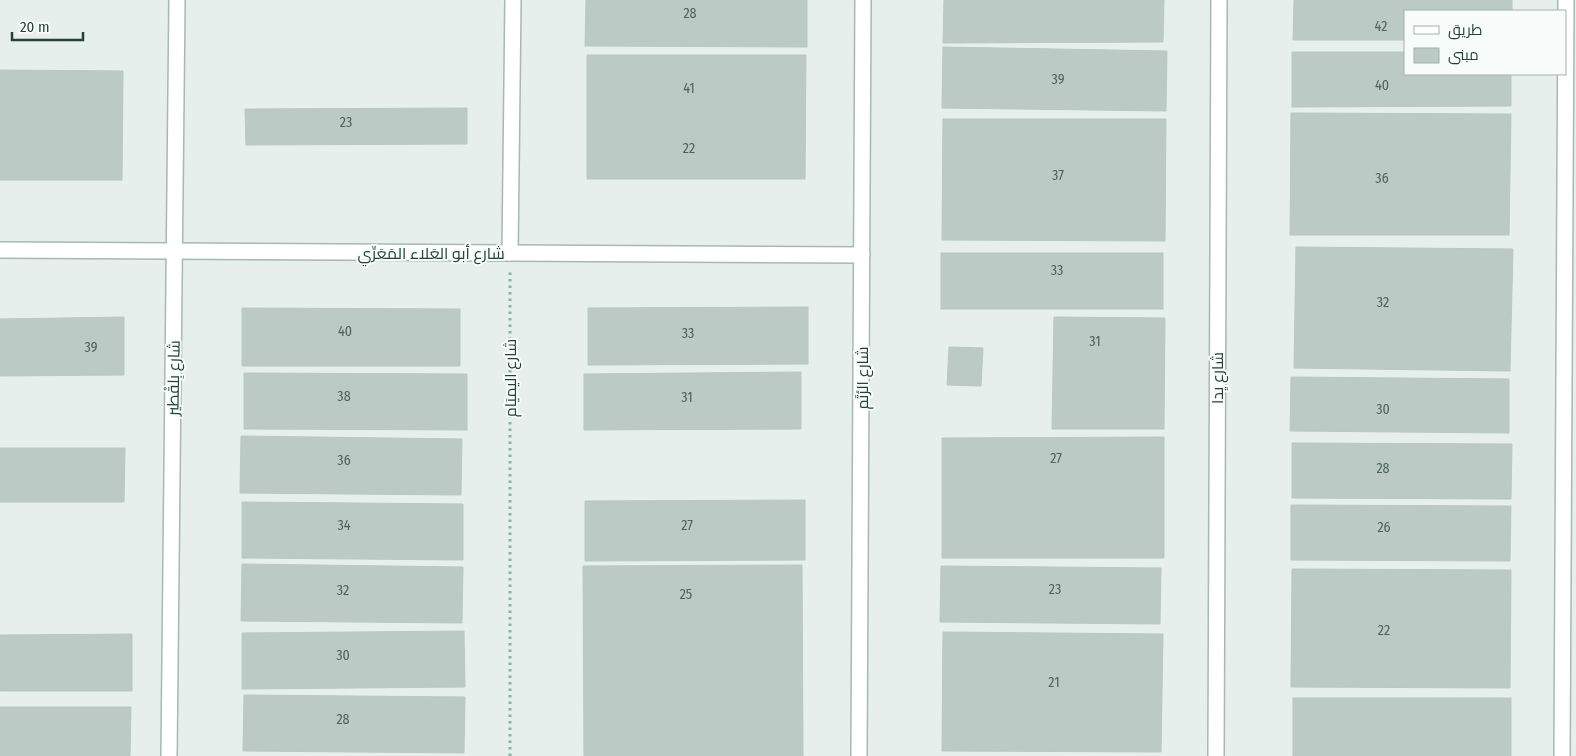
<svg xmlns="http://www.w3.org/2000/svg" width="1576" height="756" viewBox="0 0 1576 756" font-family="'Fira Sans Condensed',Cairo,sans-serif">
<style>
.building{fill:#bbcac4;stroke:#b8c9c2}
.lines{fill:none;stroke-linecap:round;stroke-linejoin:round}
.minor-casing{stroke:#a8b8b2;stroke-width:18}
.path{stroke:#86b3a5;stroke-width:3;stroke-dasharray:2.5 4;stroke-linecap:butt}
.minor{stroke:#fff;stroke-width:15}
.labels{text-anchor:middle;stroke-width:4;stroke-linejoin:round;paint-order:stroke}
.number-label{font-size:14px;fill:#4a645c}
.street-label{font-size:16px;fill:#24423a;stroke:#f7fbf9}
</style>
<rect width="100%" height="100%" fill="#e6efeb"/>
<g class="building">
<path d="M586,0h221v47l-222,-1z"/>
<path d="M944,0h220l-1,42 -220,1z"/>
<path d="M1294,0h218v11h-107v29h-112z"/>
<path d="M943,47l224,4 -1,60 -224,-3z"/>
<path d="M1292,52h113v22h106v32l-219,1z"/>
<path d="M587,55h219l-1,124h-218z"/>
<path d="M0,70l123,1 -1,109h-122z"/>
<path d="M467,108v36l-221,1 -1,-36z"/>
<path d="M1291,113l220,1 -2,121h-219z"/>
<path d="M943,119h223l-1,122 -223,-1z"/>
<path d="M1296,247l217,2 -3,122 -216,-3z"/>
<rect x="941" y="253" width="222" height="56"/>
<path d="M808,307v57l-220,1v-57z"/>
<path d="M242,308l218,1v57h-218z"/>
<path d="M124,317v58l-124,1v-57z"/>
<path d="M1054,317l111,1 -1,111h-112z"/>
<path d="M949,347l34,1 -2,38 -34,-1z"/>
<path d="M801,372v57l-217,1v-56z"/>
<path d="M244,373l223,1v56l-223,-1z"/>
<path d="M1291,377l218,2v54l-219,-2z"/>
<path d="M241,436l221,3 -1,56 -221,-2z"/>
<path d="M1164,437v121h-222v-120z"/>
<path d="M1292,443l220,1 -1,55 -219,-1z"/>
<path d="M0,448h125l-1,54h-124z"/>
<path d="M805,500v60l-220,1v-60z"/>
<path d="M242,502l221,2v56l-221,-2z"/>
<path d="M1291,505l220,1 -1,55 -219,-1z"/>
<path d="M242,564l221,3 -1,56 -221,-2z"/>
<path d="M802,565l1,191h-219l-1,-190z"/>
<path d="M941,566l220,2 -1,56 -220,-2z"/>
<path d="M1292,569l219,1 -1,118 -219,-1z"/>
<path d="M464,631l1,56 -223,2v-56z"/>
<path d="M943,632l220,2 -2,118 -219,-1z"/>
<path d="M132,634v57h-132v-56z"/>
<path d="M244,695l221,2 -1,56 -221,-2z"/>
<rect x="1293" y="698" width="218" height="58"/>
<path d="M0,707h131l-1,49h-130z"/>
</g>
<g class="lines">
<defs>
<g id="minor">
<path d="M0,250l862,5"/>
<path d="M510,253l3,-253"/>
<path d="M169,756l8,-756"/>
<path d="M859,756l4,-756"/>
<path d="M1216,756l3,-756"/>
<path d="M1562,756l4,-756"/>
</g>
</defs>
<use href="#minor" class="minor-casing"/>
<path class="path" d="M510,756v-484"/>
<use href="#minor" class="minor"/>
</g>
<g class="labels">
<g class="number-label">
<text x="690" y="18">28</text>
<text x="1381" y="31">42</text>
<text x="1058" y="84">39</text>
<text x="1382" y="90">40</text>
<text x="689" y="93">41</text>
<text x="346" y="127">23</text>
<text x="689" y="153">22</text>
<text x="1058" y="180">37</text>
<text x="1382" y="183">36</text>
<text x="1057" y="275">33</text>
<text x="1383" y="307">32</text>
<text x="345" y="336">40</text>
<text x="688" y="338">33</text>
<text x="1095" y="346">31</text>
<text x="91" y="352">39</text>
<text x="344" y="401">38</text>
<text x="687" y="402">31</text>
<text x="1383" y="414">30</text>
<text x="1056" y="463">27</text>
<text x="344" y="465">36</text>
<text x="1383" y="473">28</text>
<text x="344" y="530">34</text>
<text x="687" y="530">27</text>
<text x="1384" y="532">26</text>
<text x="1055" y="594">23</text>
<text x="343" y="595">32</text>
<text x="686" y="599">25</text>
<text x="1384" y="635">22</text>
<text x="343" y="660">30</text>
<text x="1054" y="687">21</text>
<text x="343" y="724">28</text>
</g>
<g class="street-label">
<text x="431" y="259">شارع أبو العَلاء المَعَرِّي</text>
<text transform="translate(173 378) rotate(-89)" y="6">شارع بِلقْطير</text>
<text transform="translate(510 378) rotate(-90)" y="6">شارع اليميَام</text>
<text transform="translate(862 378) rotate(-90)" y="6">شارع الرُتَم</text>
<text transform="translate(1217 378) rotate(-90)" y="6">شارع يِدا</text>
</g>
</g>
<rect x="1404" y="10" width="162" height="65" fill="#f7fbf9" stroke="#a3b1ad"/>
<rect x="1414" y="26" width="25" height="8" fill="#ffffff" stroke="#a3b1ad"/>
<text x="1448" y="35" font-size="15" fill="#24423a">طريق</text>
<rect x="1414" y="48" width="25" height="15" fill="#bbcac4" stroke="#a3b1ad"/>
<text x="1448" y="60" font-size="15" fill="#24423a">مبنى</text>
<path d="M12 32v8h71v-8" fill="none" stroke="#24423a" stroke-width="2.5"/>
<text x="20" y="32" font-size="15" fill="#24423a" stroke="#f7fbf9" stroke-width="4" paint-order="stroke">20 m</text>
</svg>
